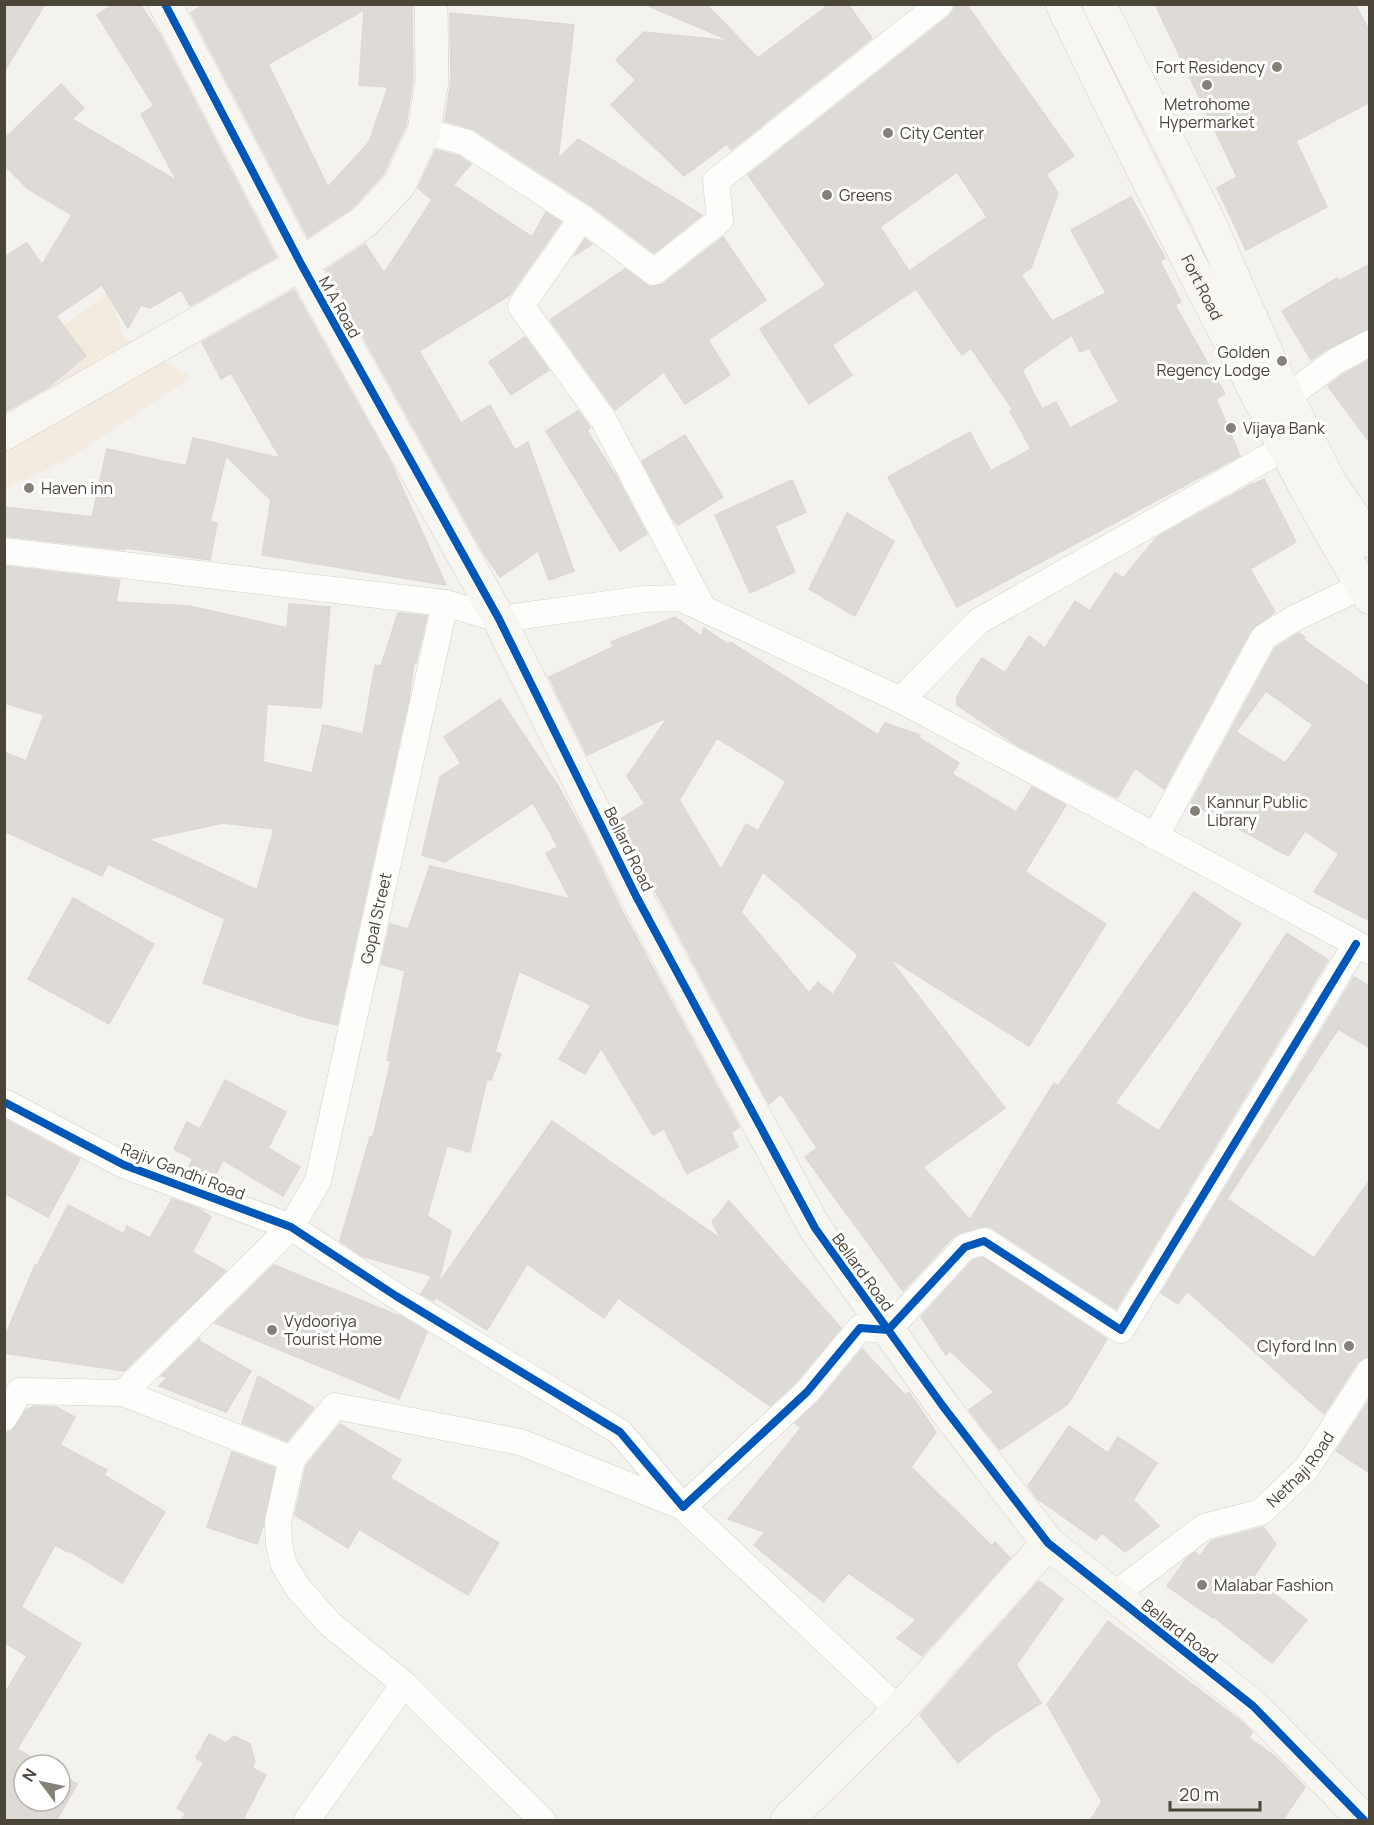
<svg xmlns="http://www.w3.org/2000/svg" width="1374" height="1825" viewBox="0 0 1374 1825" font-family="Manrope,sans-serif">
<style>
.commercial{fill:#f3ebdf}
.building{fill:#dedbd6;stroke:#dcd9d4;stroke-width:1.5;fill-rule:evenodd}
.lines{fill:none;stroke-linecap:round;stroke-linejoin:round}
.street-casing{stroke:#d2d0cb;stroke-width:27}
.secondary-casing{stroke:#d3cfc5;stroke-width:34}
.street{stroke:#fdfdfc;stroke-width:26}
.secondary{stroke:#f7f6f1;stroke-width:33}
.cycleway-casing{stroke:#fff;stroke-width:11}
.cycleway{stroke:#0057b8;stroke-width:8}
.poi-dot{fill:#868178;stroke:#fff;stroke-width:2}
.labels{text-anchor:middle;stroke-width:6;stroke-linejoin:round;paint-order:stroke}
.poi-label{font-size:16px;fill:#4b4439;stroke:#fff;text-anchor:start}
.street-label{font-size:16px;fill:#4b4439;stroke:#fff}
</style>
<rect width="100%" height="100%" fill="#f4f2ee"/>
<path class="commercial" d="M108,293l17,45 66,39 -126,84 -60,28 -1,-163 50,6z"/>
<g class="building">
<path d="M4,4h41l-41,68z"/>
<path d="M114,4h26l19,29 117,224 -86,49 -9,-16 -31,18 -9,-3 -13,23 -26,-43 -46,31 30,40 -39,32 -43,24v-155l23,-14 15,22 30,-50 -44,-26 -24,-24v-26l57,-55 23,24 -12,11 105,62 -36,-67 13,-8 -57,-91z"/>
<path d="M204,4h208l1,76 -7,45 -23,49 -31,34 -44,29 -117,-224zM364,10l-5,75 29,2 -19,55 -41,45 -60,-123z"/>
<path d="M644,4h62l52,54 72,-54h18l24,34 -141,112 -4,-6 -43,32 -73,-71 25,-25 -20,-20 28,-28 87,9z"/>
<path d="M955,4h11l108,152 -28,18 12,19 -27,75 -10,7 31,46 54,-28 -35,-63 60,-33 34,61 -5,3 21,41 -6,3 50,89 -9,5 24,57 -283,151 -69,-130 82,-45 21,39 40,-22 -21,-38 3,-1 -42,-62 -9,7 -46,-66 -84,56 20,30 -43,29 -49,-75 66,-44 -78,-110 201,-159 5,-6zM957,172l30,45 -78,54 -29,-44zM1072,335l8,17 9,-4 30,54 -49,26 -14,-26 -14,7 -20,-39z"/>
<path d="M1155,4h200l15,28v70l-74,39 31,66 -81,43 -29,-62 20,-11z"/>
<path d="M450,13l124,12 -16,134 20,-20 124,76 -48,38 -64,-48 -117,-76 -28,-8 6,-40z"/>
<path d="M436,150l23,6 12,8 -18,21 79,52 14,-25 15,10 -51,73 -91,56 42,72 29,-18 25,45 13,-8 46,129 -25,9 -11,-29 -38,26 -17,-25 -157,-282 39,-26 19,29 48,-73 -14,-12z"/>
<path d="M723,237l43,63 -58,40 22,35 -45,29 -21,-32 -49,38 -65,-90 75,-51 25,18 13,-3z"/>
<path d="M585,239l7,5 -18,12z"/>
<path d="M1370,264v64l-41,20 -18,12 -29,-49 55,-33 2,3z"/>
<path d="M294,290l97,173 55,122 -184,-30 9,-55 -45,-44 -16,66 7,1 -7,37 -62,-9 -23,-3v2l-121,-14v-29l90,10h-2l15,-68 79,17 7,-28 87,20 -49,-85 -10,6 -19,-37z"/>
<path d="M525,337l24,33 -38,25 -22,-33z"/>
<path d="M1370,360v83l-42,-57 16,-12z"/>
<path d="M578,411l12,16 -3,4 29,45 31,58 -27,17 -74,-120z"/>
<path d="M685,435l38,62 -45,28 -6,-7 -30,-57z"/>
<path d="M1264,479l32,63 -46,27 25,43 -24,18 -87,159 -29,-21 -18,30 -102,-54 -58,-39v-9l25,-38 23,15 24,-37 16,12 30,-47 15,10 25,-38 8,5 34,-41 95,-53v1z"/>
<path d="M792,480l14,32 -31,14 20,46 -45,21 -35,-78z"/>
<path d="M847,513l47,28 -39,75 -46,-27z"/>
<path d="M4,566l116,14 -4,22 73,4 98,22 2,-24 41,3 -9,101 -54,-4 -4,58 49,11 11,-48 40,9 12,-69 6,1 17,-53 29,3 -11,47h-2l-5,35 -72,327 -33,-8 -101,-34 22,-64 -117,-55 -6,12 -98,-45v-79l22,9 18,-46 -40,-12zM223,823l51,6 -17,61 -109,-51z"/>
<path d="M675,617l26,19 3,-8 25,17 1,-3 148,93 7,-12 35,12 -2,2 41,26 -7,11 64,38 16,-25 34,18 -41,67 81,52 -77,122 -141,-89 117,151 -82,59 47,53 84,-137 4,3 136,-194 47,32 -54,80 -72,99 44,28 128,-198 41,27 -212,349 -124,-81 -6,-2 -26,7 -6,3 -51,55 -98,-134 12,-9 -20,-30 5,-5 -6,3 -15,-22 -12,10 -116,-217 -34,-67 26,-16 -18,-28 41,-59 -81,38 -38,-78 64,-30 -2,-5zM717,738l69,43 -28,50 -12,-7 -25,46 -42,-70zM763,872l95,83 -25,40 -15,-13 -9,11 -68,-81z"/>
<path d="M1299,633l6,4 -2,2 67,48v234l-56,-29 25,-38 -34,-23 -17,25 -97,-53 84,-155zM1266,691l47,34 -28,38 -49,-31z"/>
<path d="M500,699l58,87 26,47 35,72 120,222 -8,6 7,14 -51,27 -23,-45 -11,6 -52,-87 -16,26 -26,-15 32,-54 -72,-34 -24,81 6,2 -10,26 -4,-1 -17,73 -23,-6 -20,70 24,15 -13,53 114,-163 169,118 -9,-17 17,-21 112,127 -45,54 -26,24 -152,-108 -14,20 -77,-54 -40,66 -52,-33 -1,4 -13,-7 11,-18 -70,-20 -22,-15 30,-104h3l18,-76 -4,-1 18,-89 -24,-7 9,-40 18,5 22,-63 140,33 -24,-46 12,-6 -25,-44 -88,59 -23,-7 18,-78 21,-14 -17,-26z"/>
<path d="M73,898l81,46 -45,80 -81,-45z"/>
<path d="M1354,977l16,10v61l-32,-19 -111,170 87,59 56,-78v176l-7,2 -6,5 -33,51 -137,-123 -9,13 -17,-11z"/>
<path d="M225,1080l61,32 -18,36 32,19 -17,29 -60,-36 -11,22 -26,-10 7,-13 -19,-10 13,-27 13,7z"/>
<path d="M4,1119l76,40 -32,58 -44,-24z"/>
<path d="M172,1199l26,9 13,9 -19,35 34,19 -102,100 -120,-18v-14l31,-74 2,1 31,-61 56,29 3,-8 23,12z"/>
<path d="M982,1257l125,82 -39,65 -68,46 -31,-40 25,-18 -44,-41 -4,4 -25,-38 52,-57z"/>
<path d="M274,1265l128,52 25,15 -28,67 -184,-76z"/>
<path d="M200,1338l-1,3 52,30 -25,41 -67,-26 9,-9 -7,-1z"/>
<path d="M862,1349l43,46 4,-3 27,40 -25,35 81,79 3,-4 15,16 -88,98 -25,-18 19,-18 -68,-47 -25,29 -69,-57 11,-13 -37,-13 73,-91 -6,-5 23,-21z"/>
<path d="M258,1376l56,32 -27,33 -45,-18z"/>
<path d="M1370,1399v74l-34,-22z"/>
<path d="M34,1406l22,1 19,10 -15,28 47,25 -3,5 61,37 -43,71 -54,-33v2l-13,-7 -34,62 60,37 -64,105 28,16h-21v36h36v-27l17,10 -21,37h-52v-126l23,-39 -23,-14v-209l8,-2 14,-21z"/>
<path d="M340,1424l61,36 -11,18 109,65 -31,52 -109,-66 -11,19 -53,-33 11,-49z"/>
<path d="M1069,1426l39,27 10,-16 39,26 -24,37 26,26 -34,26 -23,-19 -6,7 -58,-41 -10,-13z"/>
<path d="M232,1452l43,16 -12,58 -6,18 -50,-17z"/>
<path d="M1263,1527l13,17 -23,33 54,43 -35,43 -58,-46 -1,1 -46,-32 19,-27 9,-7 5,4 11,-15z"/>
<path d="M1039,1581l24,18 -47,66 25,38 -45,29 -38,31 -38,-48z"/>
<path d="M1108,1621l132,99 12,12 -3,6 27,19 29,30 -23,34h-192l12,-19 -55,-98z"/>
<path d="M209,1734l17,9 8,-7 16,8 5,18 -3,6 14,7 -24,46h-61l5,-8 -9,-5 27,-45 -8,-5z"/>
</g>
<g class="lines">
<defs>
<g id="street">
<path d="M424,131l41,11 117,76 -61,88 82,113 100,189"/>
<path d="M582,218l72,54 66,-52 -4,-39 224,-177"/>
<path d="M1287,397l49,-36 34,-18"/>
<path d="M4,551l441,52 54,16 145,-20 36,-1 221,102 469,251"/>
<path d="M901,700l78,-79 305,-173"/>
<path d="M1155,837l109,-200 31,-19 67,-32"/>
<path d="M4,1102l120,63 167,62 105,69 224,136 63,75 124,-115 53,-64 28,2 77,-83 19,-6 137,89 235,-386"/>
<path d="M123,1393l169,66 -14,62 1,24 5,20 14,23 32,36 74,60 138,136"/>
<path id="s1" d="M4,1418l16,-27 103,2 168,-166 27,-46 127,-578"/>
<path d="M292,1459l43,-53 185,36 163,65 216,203"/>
<path id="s2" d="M1114,1595l90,-68 57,-15 46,-44 63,-97"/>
<path d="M307,1820l97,-136"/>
</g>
<g id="secondary">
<path d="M165,4l136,260 198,355 137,277 179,332 127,177 106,138 205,163 111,114"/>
<path id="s3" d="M1062,4c53,111 108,221 164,330 46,89 90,179 144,264"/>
<path d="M1099,4l108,214 71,161 51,102 41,60"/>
<path d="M4,434l297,-170 63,-42 35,-37 25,-54 8,-50 -1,-77"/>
<path d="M787,1820l112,-110 149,-167"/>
</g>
</defs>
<use href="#street" class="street-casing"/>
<use href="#secondary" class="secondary-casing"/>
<use href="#street" class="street"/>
<use href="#secondary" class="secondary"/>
<defs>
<g id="cycleway">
<path d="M165,4l136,260 198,355 137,277 179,332 127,177 106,138 205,163 111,114"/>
<path d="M4,1102l120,63 167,62 105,69 224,136 63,75 124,-115 53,-64 28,2 77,-83 19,-6 137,89 235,-386"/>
</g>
</defs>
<use href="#cycleway" class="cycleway-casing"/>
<use href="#cycleway" class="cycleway"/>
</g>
<g class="poi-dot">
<circle cx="1277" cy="67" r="6"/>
<circle cx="1207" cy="85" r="6"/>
<circle cx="888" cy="133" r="6"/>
<circle cx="827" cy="195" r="6"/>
<circle cx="1282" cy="361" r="6"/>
<circle cx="1231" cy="428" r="6"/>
<circle cx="29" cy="488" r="6"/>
<circle cx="1195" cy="811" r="6"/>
<circle cx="272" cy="1330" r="6"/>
<circle cx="1349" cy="1346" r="6"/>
<circle cx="1202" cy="1585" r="6"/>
</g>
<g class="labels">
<g class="poi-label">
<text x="1265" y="73" text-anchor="end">Fort Residency</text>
<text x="1207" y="110" text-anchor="middle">Metrohome<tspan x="1207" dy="18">Hypermarket</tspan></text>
<text x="900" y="139">City Center</text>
<text x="839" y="201">Greens</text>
<text x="1270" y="358" text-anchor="end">Golden<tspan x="1270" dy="18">Regency Lodge</tspan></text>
<text x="1243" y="434">Vijaya Bank</text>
<text x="41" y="494">Haven inn</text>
<text x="1207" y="808">Kannur Public<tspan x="1207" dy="18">Library</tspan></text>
<text x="284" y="1327">Vydooriya<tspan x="284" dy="18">Tourist Home</tspan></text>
<text x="1337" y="1352" text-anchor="end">Clyford Inn</text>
<text x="1214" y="1591">Malabar Fashion</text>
</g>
<g class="street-label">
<text dy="6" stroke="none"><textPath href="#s3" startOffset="316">Fort Road</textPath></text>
<text transform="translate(340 307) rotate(61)" y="6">M A Road</text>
<text transform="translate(629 849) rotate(64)" y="6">Bellard Road</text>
<text dy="6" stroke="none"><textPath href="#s1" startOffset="693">Gopal Street</textPath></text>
<text transform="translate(183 1171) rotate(21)" y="6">Rajiv Gandhi Road</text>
<text transform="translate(863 1272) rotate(54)" y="6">Bellard Road</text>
<text dy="6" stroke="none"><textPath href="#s2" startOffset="230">Nethaji Road</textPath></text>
<text transform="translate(1180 1631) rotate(38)" y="6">Bellard Road</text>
</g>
</g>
<rect width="1374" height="1825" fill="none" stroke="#4b4439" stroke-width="12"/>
<g transform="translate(42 1783) rotate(302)"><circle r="28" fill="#ffffff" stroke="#b7b4b0" stroke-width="1.5"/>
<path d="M0-4.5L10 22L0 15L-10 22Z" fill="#868178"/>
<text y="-9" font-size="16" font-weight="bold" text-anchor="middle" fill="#4b4439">N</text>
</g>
<path d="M1170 1801v9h90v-9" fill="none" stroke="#4b4439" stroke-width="3"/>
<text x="1179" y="1801" font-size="18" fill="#4b4439" stroke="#ffffff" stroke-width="4.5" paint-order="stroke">20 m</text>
</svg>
